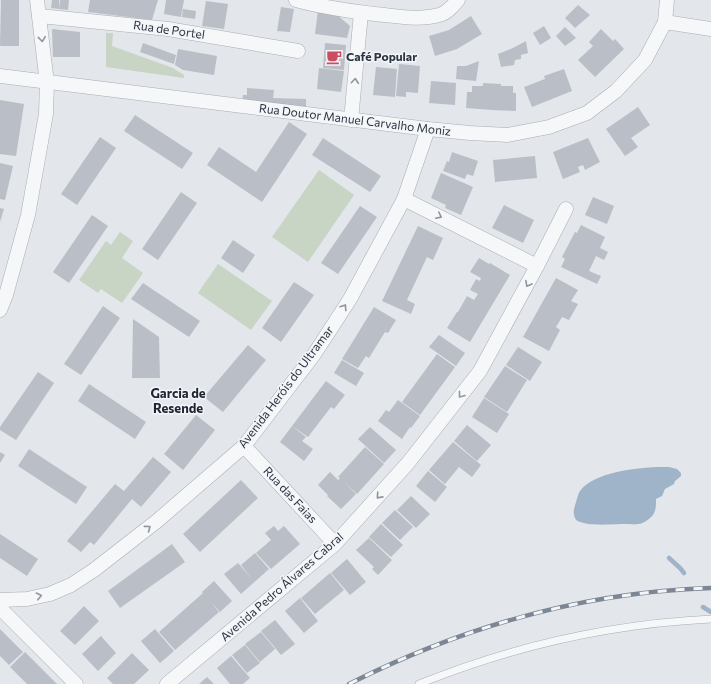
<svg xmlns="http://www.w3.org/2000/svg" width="711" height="684" viewBox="0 0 711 684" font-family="Commissioner,sans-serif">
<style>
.green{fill:#c8d4c4}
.water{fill:#9fb4c9}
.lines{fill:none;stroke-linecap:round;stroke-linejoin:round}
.stream{stroke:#9fb4c9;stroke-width:4.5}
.building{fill:#babfc7}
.lane-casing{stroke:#a8adb5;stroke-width:8}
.street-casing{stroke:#a8adb5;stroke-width:15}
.lane{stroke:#f6f7f9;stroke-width:7}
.street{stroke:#f6f7f9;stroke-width:14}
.rail-casing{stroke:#7d8694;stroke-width:4.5}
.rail{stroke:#f3f5f8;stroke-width:3;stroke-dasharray:9;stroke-linecap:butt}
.oneway{stroke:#90969e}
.labels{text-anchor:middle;stroke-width:3;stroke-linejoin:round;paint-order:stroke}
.street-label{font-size:12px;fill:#2b3442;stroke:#f3f5f8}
.poi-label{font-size:12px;font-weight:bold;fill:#2b3442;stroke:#f3f5f8;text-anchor:start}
.neighbourhood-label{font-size:13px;font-weight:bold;fill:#1d2533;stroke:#f3f5f8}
</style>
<rect width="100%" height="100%" fill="#e3e6eb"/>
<g class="green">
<path d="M106,33h7l-1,13 61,22 11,7v3l-78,-11z"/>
<path d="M319,170l35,25 -46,67 -36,-25z"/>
<path d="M120,232l13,9 -11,17 21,15 -21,30 -21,-14 -3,4 -19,-13 27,-39 5,4z"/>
<path d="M218,264l54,37 -21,29 -53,-37z"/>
</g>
<path class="water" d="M657,467h12l8,2 4,4v3l-6,5 -1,3 -9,5 -3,7 -6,3c0,10 0,16 -10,22 -2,1 -5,3 -8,3 -4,1 -8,0 -13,0 -12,0 -39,3 -49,-4 -4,-7 -2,-11 0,-18 1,-3 2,-8 4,-11 14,-19 56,-23 77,-24z"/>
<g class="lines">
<g class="stream">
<path d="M669,558l11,10 4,5"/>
<path d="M703,607l8,5"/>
</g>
</g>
<g class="building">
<path d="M1,0h18v46h-19z"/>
<path d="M52,0h7v9l-8,-1z"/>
<path d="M60,0h9l-1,10 -9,-1z"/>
<path d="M90,0h68l-6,20 -64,-8z"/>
<path d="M166,0h18l-3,17 -17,-3z"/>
<path d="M206,1l22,3 -4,25 -22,-3z"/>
<path d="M578,5l12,10 -15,13 -10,-10z"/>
<path d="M281,7l13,2 -4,23 -13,-1z"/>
<path d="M183,9l13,2 -1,8 -13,-2z"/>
<path d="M318,10l17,3 15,13 -3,12 -32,-4z"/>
<path d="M471,16l11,18 -25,15 -22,7 -6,-20 20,-6z"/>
<path d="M544,26l7,12 -11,7 -7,-12z"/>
<path d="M565,27l11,11 -11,8 -9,-10z"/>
<path d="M52,29l28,3v25h-27z"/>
<path d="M601,29l12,12 2,-2 9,10 -29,28 -17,-17 15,-14 -4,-4z"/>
<path d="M526,41l2,12 -7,2v4l-6,1 -1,5 -13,2 -3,-13 15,-6z"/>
<path d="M143,43l33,12 -2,9 -34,-12z"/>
<path d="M325,43l21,2 -2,25 -21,-2z"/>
<path d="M178,49l39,7 -3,19 -31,-5 -8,-5z"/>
<path d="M479,61l-3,20 -20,-2 1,-13h9z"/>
<path d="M399,64l21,2 -2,27 -12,-1v5l-10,-1z"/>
<path d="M376,67l21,2 -2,28 -22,-2z"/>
<path d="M319,68l25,3 -3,21 -24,-3z"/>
<path d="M564,69l8,22 -40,16 -8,-20 21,-8 -1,-3z"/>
<path d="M431,81l25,2 -1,22 -26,-2z"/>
<path d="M483,83l18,1v2h12v7h3v18l-24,-1 -26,-2 1,-16h5v-6h11z"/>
<path d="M247,88l27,2 -1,8 33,1v8l-64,-4 1,-8h4z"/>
<path d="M0,100l24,4 -8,52 -16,-2z"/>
<path d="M638,107l12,18 -19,13 7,9 -13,9 -19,-27z"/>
<path d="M135,115l58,38 -11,16 -58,-38z"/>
<path d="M289,122l18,12 -45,68 -55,-37 12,-18 37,25z"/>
<path d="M100,137l16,11 -39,57 -16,-11z"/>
<path d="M323,138l58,38 -11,16 -58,-37z"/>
<path d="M588,138l12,24 -15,8 -2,-5 -5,2 2,5 -17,7 -10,-27z"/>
<path d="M452,152l26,9 -5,15 -6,-2 -2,5 -22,-8 4,-10 2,1z"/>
<path d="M535,156l2,22 -42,4 -2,-22z"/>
<path d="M0,163l13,3 -8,34 -5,-1z"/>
<path d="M441,173l32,14 -12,28 -16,-7 1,-3 -15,-7z"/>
<path d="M181,192l16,11 -39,57 -16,-11z"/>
<path d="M593,197l21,9 -7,18 -22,-9z"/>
<path d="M504,205l30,15 -11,23 -31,-15z"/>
<path d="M360,206l17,11 -39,57 -17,-11z"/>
<path d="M0,208l4,1 -4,13z"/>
<path d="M92,215l16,11 -39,57 -16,-11z"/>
<path d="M581,225l24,12 -5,11 8,4 -4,8 -8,-4 -7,15 12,5 -4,8 -36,-17 4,-8 -3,-2 13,-25 2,1z"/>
<path d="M418,226l25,12 -10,22 -6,-3 -20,43 8,4 -4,10 -29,-13z"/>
<path d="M233,240l22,15 -12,18 -22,-15z"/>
<path d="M479,258l10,6 1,-1 20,12 -40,67 -23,-14 10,-16h1l9,-16 7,4 4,-6 -8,-4 6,-11 4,2 1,-3 -11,-6z"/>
<path d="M556,278l22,12 -7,11 7,3 -9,16 -7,-3 -6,10 4,3 -11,21 -26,-14z"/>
<path d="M294,282l20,13 -33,47 -19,-14z"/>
<path d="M143,283l57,38 -11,16 -58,-38z"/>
<path d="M103,306l17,12 -39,57 -17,-11z"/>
<path d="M374,307l22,13 -8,13 -3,-1 -16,26 -3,-2 -8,12 -16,-9z"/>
<path d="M133,319l26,18 1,41h-28z"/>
<path d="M439,335l26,18 -9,13 -27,-19z"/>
<path d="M248,345l18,15 -43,52 -19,-15z"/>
<path d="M518,347l24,15 -12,19 -24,-16z"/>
<path d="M437,354l18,13 -35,48 -18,-13z"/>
<path d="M342,360l22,13 -8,13 -22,-13z"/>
<path d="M505,366l22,14 -20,32 -23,-15z"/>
<path d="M38,372l16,11 -38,57 -16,-10v-3z"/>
<path d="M326,381l19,14 -11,14 -3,-2 -23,30 -16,-11z"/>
<path d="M89,384l57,38 -11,17 -57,-38z"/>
<path d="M484,398l25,16 -12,19 -25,-16z"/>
<path d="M398,400l22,16 -9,12 -1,-1 -8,12 -24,-18 8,-11 3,2z"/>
<path d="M196,415l19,15 -32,40 -19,-16z"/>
<path d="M467,425l24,20 -14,16 -23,-20z"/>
<path d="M292,426l14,11 -4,4 11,8 -9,12 -24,-19z"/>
<path d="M370,427l26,23 -12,13 -26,-24z"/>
<path d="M453,442l28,23 -9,12 -13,-10 -14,17 -16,-14z"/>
<path d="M365,447l19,17 -27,30 -12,-11 11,11 -15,15 -14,-13 1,-1 -10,-10 12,-13 8,8 2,-2 -2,-1z"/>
<path d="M29,449l58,38 -11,17 -58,-38z"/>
<path d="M0,452l5,3 -5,8z"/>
<path d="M153,457l18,15 -30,35 -9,-8 -38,46 -4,-3 -9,10 -14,-11 48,-57 9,7z"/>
<path d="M428,471l19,16 -12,15 -19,-16z"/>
<path d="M241,480l17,18 -58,54 -17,-18z"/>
<path d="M411,496l19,18 -14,14 -19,-18z"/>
<path d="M395,510l18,17 -13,13 -18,-17z"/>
<path d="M381,524l22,21 -12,12 -22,-20z"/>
<path d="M274,526l4,5 6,-5 16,18 -29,25 -15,-16 15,-13 -6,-7z"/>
<path d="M0,534l38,25 -11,17 -27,-18z"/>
<path d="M369,538l23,22 -14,15 -6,-6 2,-2 -18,-17z"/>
<path d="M172,544l13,18 -65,46 -12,-17z"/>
<path d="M255,553l14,16 -28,25 -17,-20 14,-11 13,15 -10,-13z"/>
<path d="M347,559l19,23 -16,13 -19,-22z"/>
<path d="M330,573l14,17 -29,24 -14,-16z"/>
<path d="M214,581l18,20 -12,11 -9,-10 8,10 -44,38 -16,-18 44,-39 -1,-1z"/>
<path d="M300,598l18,23 -14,12 -19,-22z"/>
<path d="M84,606l15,15 -24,24 -15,-14z"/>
<path d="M275,620l20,24 -14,11 -20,-24z"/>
<path d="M0,629l23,23 -14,13 -9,-9z"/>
<path d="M155,629l19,22 -14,12 -19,-22z"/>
<path d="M261,632l14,17 -15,13 -15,-18z"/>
<path d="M101,636l15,17 -18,18 -16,-17z"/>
<path d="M245,645l15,18 -13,10 -15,-18z"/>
<path d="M25,652l32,32h-30l-17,-17z"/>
<path d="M132,653l17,17 -15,14h-21l-6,-6z"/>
<path d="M231,656l19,22 -7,6h-13l-13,-16z"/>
<path d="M207,677l7,7h-15z"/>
</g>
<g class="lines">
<defs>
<path id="lane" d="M419,684c94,-38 191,-60 292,-65"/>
<g id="street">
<path d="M296,0c29,8 59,12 88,15 18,2 37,5 55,0 8,-2 14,-9 19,-15"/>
<path d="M40,16l128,13 130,22"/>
<path d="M665,22l46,7"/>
<path d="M0,76l428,53 42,4 38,2 41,-8 38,-14 29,-22 29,-31 20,-38 2,-22"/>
<path d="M351,120l10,-107"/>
<path d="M537,266l29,-57"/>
<path d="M0,310l6,-15 22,-80 18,-101 1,-31 -10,-83"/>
<path d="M244,446l91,98"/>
<path d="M0,600l27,-1 23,-5 21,-9 23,-15 63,-49 87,-75 71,-93 35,-54 54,-100 24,-70"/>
<path d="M0,608l76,76"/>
<path d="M167,684l168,-140 73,-81 72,-92 57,-105 -133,-67"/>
</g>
</defs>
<use href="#lane" class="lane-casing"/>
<use href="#street" class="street-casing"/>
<use href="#lane" class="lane"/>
<use href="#street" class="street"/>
<defs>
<path id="rail" d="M349,684c113,-57 235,-92 362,-96"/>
</defs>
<use href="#rail" class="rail-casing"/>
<use href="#rail" class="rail"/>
</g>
<defs><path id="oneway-chevron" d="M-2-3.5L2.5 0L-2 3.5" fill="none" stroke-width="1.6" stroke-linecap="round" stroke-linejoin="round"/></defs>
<g class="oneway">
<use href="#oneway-chevron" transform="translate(42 39) rotate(84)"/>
<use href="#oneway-chevron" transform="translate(355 81) rotate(-85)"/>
<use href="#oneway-chevron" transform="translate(439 216) rotate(27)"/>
<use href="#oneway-chevron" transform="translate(528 284) rotate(119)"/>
<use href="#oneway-chevron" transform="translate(344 307) rotate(-57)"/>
<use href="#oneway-chevron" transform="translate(461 395) rotate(128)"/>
<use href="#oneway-chevron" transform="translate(379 496) rotate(132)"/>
<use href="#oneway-chevron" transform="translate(148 528) rotate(-37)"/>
<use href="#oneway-chevron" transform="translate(39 596) rotate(-12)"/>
</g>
<defs>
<symbol id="cafe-bare" viewBox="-9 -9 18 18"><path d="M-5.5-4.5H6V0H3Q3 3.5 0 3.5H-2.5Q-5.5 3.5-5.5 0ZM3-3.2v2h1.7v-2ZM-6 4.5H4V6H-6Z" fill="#ca4d61" stroke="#f3f5f8" stroke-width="2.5" paint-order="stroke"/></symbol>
</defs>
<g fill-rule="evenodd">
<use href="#cafe-bare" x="323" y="46" width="22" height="22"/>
</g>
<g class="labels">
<g class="street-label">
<text transform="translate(169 30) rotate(8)" y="4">Rua de Portel</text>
<text transform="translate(355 120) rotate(7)" y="4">Rua Doutor Manuel Carvalho Moniz</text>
<text transform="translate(286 387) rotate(-53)" y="4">Avenida Heróis do Ultramar</text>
<text transform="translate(290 495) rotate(47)" y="4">Rua das Faias</text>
<text transform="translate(282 587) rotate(-41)" y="4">Avenida Pedro Álvares Cabral</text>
</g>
<g class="poi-label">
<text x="346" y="61">Café Popular</text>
</g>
<g class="neighbourhood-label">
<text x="178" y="398">Garcia de<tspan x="178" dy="15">Resende</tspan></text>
</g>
</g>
</svg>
